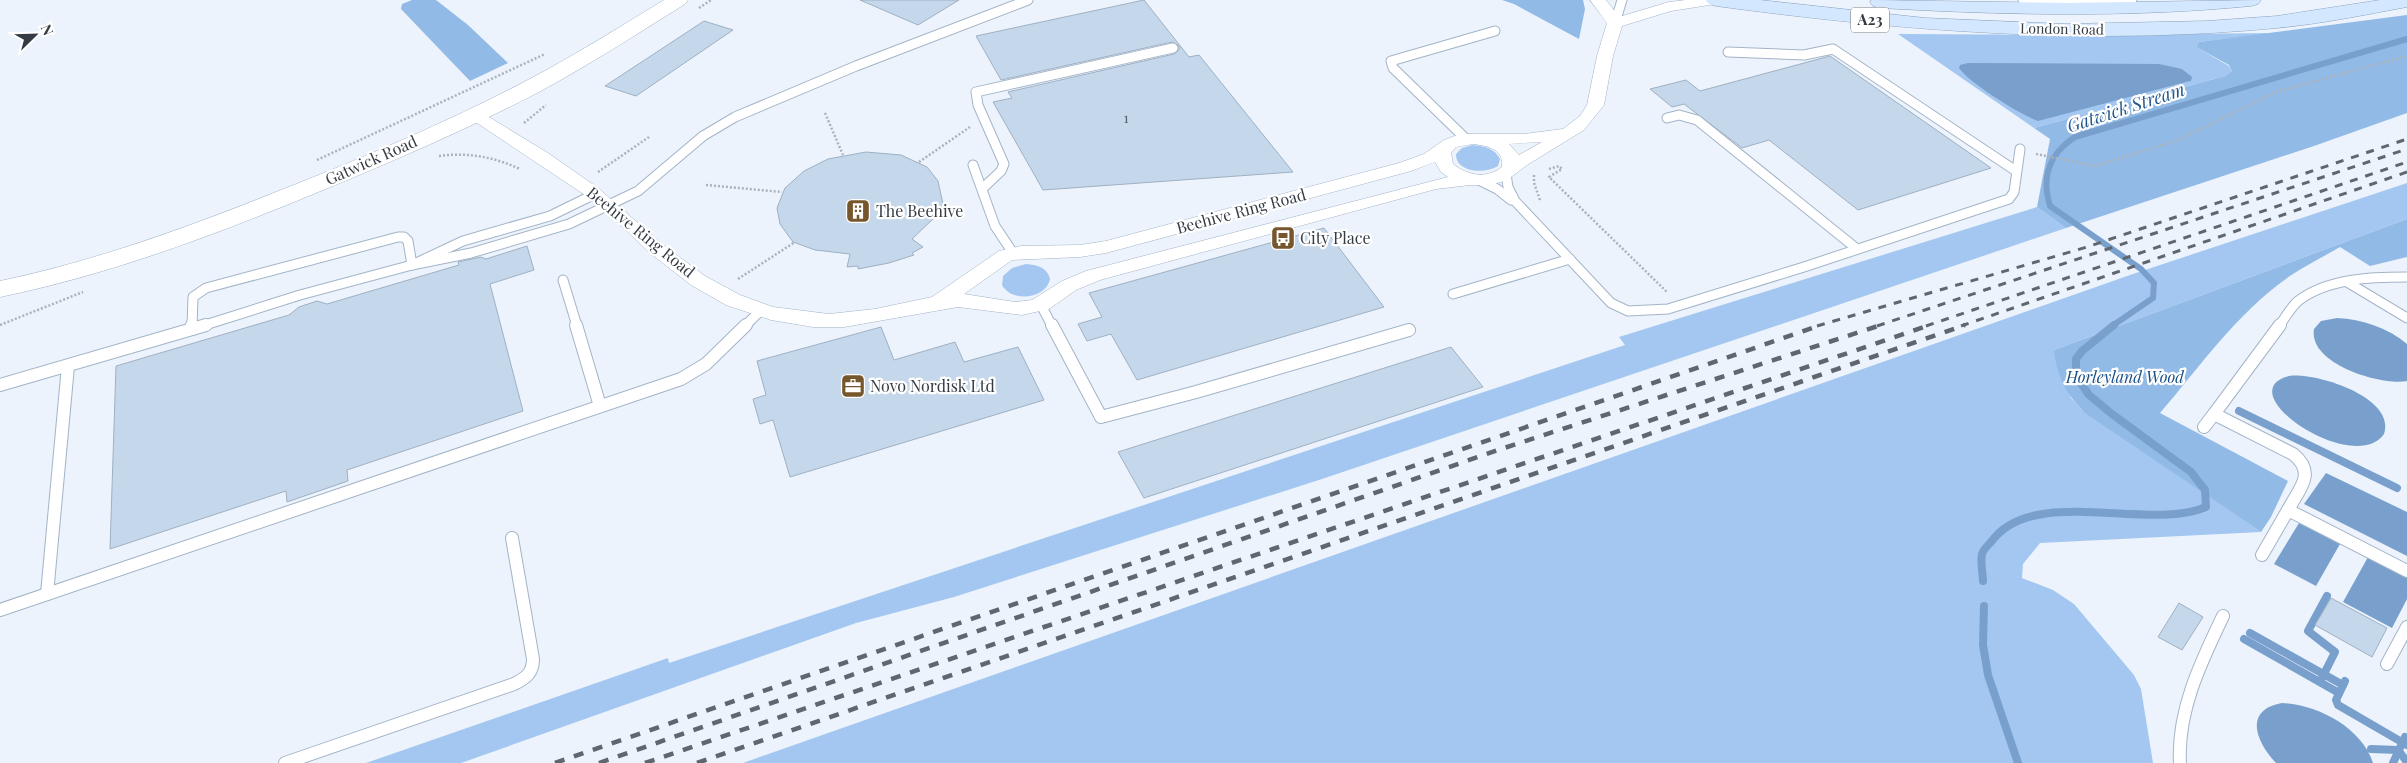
<svg xmlns="http://www.w3.org/2000/svg" width="2407" height="763" viewBox="0 0 2407 763" font-family="'Playfair Display',serif">
<style>
.green{fill:#a3c7f0}
.forest{fill:#92bae7}
.water{fill:#79a0cc}
.lines{fill:none;stroke-linecap:round;stroke-linejoin:round}
.stream-far1{stroke:#79a0cc;stroke-width:6}
.stream{stroke:#79a0cc;stroke-width:8}
.building{fill:#c5d7eb;stroke:#9fb0c3}
.service-far1-casing{stroke:#a3b4c7;stroke-width:11}
.service-casing{stroke:#a3b4c7;stroke-width:14}
.minor-casing{stroke:#a3b4c7;stroke-width:1}
.tertiary-casing{stroke:#a3b4c7;stroke-width:1}
.primary-casing{stroke:#88a0bc;stroke-width:1}
.path{stroke:#abb2ba;stroke-width:2.5;stroke-dasharray:2 2;stroke-linecap:butt}
.service-far1{stroke:#fff;stroke-width:9}
.service{stroke:#fff;stroke-width:12}
.minor{fill:#fff;fill-rule:evenodd}
.tertiary{fill:#fff;fill-rule:evenodd}
.primary{fill:#d3e7fe;fill-rule:evenodd}
.rail-far1{stroke:#5f666e;stroke-width:3;stroke-dasharray:8 8;stroke-linecap:butt}
.rail{stroke:#5f666e;stroke-width:4.5;stroke-dasharray:10 10;stroke-linecap:butt}
.labels{text-anchor:middle;stroke-width:4.5;stroke-linejoin:round;paint-order:stroke}
.far-street-label{font-size:14px;fill:#343b43;stroke:#fff}
.number-label{font-size:14px;fill:#58626d}
.shield{fill:#fff;stroke:#71767b;stroke-width:1}
.shield-label{font-size:15px;font-weight:bold;fill:#343b43}
.street-label{font-size:16px;fill:#343b43;stroke:#fff}
.poi-label{font-size:16px;fill:#343b43;stroke:#fff;text-anchor:start}
.park-label{font-size:16px;font-style:italic;fill:#164e85;stroke:#fff}
.water-label{font-size:18px;font-style:italic;fill:#1f568e;stroke:#fff}
</style>
<rect width="100%" height="100%" fill="#ecf3fc"/>
<g class="green">
<path d="M2275,33l-76,9 -3,5 33,19 3,5 -7,5 -191,52 -136,-94 165,1z"/>
<path d="M1472,145c12,1 22,3 28,14l-2,7c-13,8 -42,7 -42,-12l6,-6z"/>
<path d="M2407,183v36l-353,131 17,48 10,11 180,123 -221,11 -17,21 -1,14 31,12 21,14 60,71 7,14 12,74h-1410l1387,-488z"/>
<path d="M2037,207l29,21 -741,250 -371,119 -98,26 -395,140h-95l302,-105 1,5 956,-318 -6,-8z"/>
<path d="M1026,264c11,1 21,3 24,15 -4,20 -38,24 -48,6l1,-9 9,-8z"/>
</g>
<g class="forest">
<path d="M436,0l32,25 40,38 -38,18 -69,-72 1,-5 10,-4z"/>
<path d="M1502,0h81l2,9 -6,30 -65,-35z"/>
<path d="M2407,15v98l-93,33 -248,82 -29,-21 13,-68 -16,-11 191,-52 7,-5 -3,-6 -33,-18 3,-5z"/>
<path d="M2407,219v38l-37,9 -30,-19c-15,9 -32,17 -47,27 -53,35 -92,91 -133,139l128,68 -17,36 -10,15 -173,-117c-20,-16 -32,-41 -34,-65z"/>
</g>
<g class="water">
<path d="M1968,63l191,1 23,5 10,8 -1,4 -5,1 -148,39c-17,-6 -69,-38 -79,-53l1,-3z"/>
<path d="M2337,318c25,1 51,10 70,26v37c-26,5 -99,-17 -93,-52l7,-8z"/>
<path d="M2289,376c26,-4 107,21 95,58 -30,43 -157,-42 -95,-58z"/>
<path d="M2326,473l81,39v44l-103,-52z"/>
<path d="M2299,523l41,21 -24,42 -42,-22z"/>
<path d="M2368,557l39,20v22l-15,29 -49,-26z"/>
<path d="M2282,703c36,2 79,24 91,60h-97c-20,-21 -33,-53 6,-60z"/>
</g>
<g class="lines">
<path class="stream-far1" d="M2112,326l41,-28 1,-15 -13,-14 -91,-63c-9,-30 -1,-52 25,-69l332,-98"/>
<g class="stream">
<path d="M2239,411l158,77"/>
<path d="M1983,581c0,-8 -3,-19 -1,-27 1,-4 6,-9 9,-12 42,-58 156,-10 215,-35l-1,-17 -14,-18 -79,-58 -23,-19 -13,-19v-17l6,-8 32,-26"/>
<path d="M1984,606l-1,39 5,30 30,88"/>
<path d="M2250,633l93,52"/>
<path d="M2244,639l95,54"/>
<path d="M2345,681l-9,19 2,5 69,40"/>
<path d="M2320,682l15,-30 -27,-21 19,-35"/>
<path d="M2371,749l27,1 9,12"/>
<path d="M2393,763l12,-26"/>
</g>
</g>
<g class="building">
<path d="M860,0h99l-41,25z"/>
<path d="M1144,0l45,57 10,-2 94,117 -250,18 -50,-88 19,-4 -4,-6 166,-38 5,-4v-4l-7,-4 -171,38 -25,-44z"/>
<path d="M704,21l29,9 -97,66 -31,-10z"/>
<path d="M1830,56l161,112 -133,42 -89,-70 -27,8 -58,-44 -12,3 -22,-18 36,-9 14,11z"/>
<path d="M866,152l35,3 26,12 11,14 5,23 -9,14 -22,21 11,8 -11,6 2,2 -25,8 -31,6v-3l-11,1 3,-13 -35,-4 -22,-8 -13,-18 -3,-16 8,-20 19,-17 24,-12z"/>
<path d="M1324,228l60,79 -247,73 -26,-46 -24,7 -9,-17 24,-7 -13,-24z"/>
<path d="M527,246l7,24 -44,14 33,127 -176,59 1,11 -61,21 -1,-11 -176,58 6,-183 173,-51 10,-8 18,-6 10,3 132,-39 -1,-3 23,-5 5,2z"/>
<path d="M881,327l13,33 61,-18 9,20 54,-15 26,53 -254,77 -17,-57 -13,4 -7,-25 13,-4 -9,-34z"/>
<path d="M1451,347l32,40 -339,111 -26,-46z"/>
<path d="M2331,598l56,30 -15,29 -57,-32z"/>
<path d="M2179,603l24,14 -21,33 -24,-13z"/>
</g>
<g class="lines">
<defs>
<g id="service-far1">
<path d="M2023,0h109"/>
<path d="M1615,23l7,-23"/>
<path d="M1728,52l76,3 29,-6 183,122"/>
<path d="M1667,118l12,-3 18,5 160,129"/>
<path d="M1466,139l-73,-71 -2,-7 104,-30"/>
<path d="M973,165l22,61 18,27"/>
<path d="M1506,174l2,13 7,14 96,102 17,8 40,-2 136,-42 205,-68 5,-7 6,-43"/>
<path d="M1479,180l18,9 14,11"/>
<path d="M983,188l18,-17 3,-7 -26,-59 -2,-13 197,-44"/>
<path d="M563,280l14,46"/>
<path d="M2347,282l60,36"/>
<path d="M1453,294l117,-35"/>
<path d="M1041,305l11,21"/>
<path d="M192,326l1,-29 13,-9 192,-51h6l4,4 4,24 51,-24 87,-25 45,-22"/>
<path d="M202,326l98,-31 112,-30 59,-12 98,-29 69,-33 65,-55 32,-19 121,-51 172,-66"/>
<path d="M745,326l15,-15"/>
<path d="M2279,326c6,-8 12,-19 19,-25 30,-23 74,-24 109,-24"/>
</g>
<g id="service">
<path d="M576,325l24,81"/>
<path d="M1052,325l49,92 95,-25 213,-62"/>
<path d="M192,329v-4"/>
<path d="M0,385l206,-60"/>
<path d="M2214,414l66,-89"/>
<path d="M2204,427l10,-13 79,40c24,19 6,35 -5,56"/>
<path d="M2262,555l26,-45 119,61"/>
<path d="M47,594l21,-228"/>
<path d="M0,610l681,-231 25,-15 40,-39"/>
<path d="M2387,664l20,-37"/>
<path d="M285,763l229,-79c12,-6 19,-11 19,-25l-21,-121"/>
<path d="M2180,763c-3,-52 21,-101 43,-147"/>
</g>
<path id="minor" d="M1590,0h16l13,17 50,-15 17,-2h39l-3,3 -51,8 -49,15 -9,30 -9,49 -20,25 -57,35 -20,15 -16,5h-21l-34,4 -336,91 -24,10 -27,19 -27,6 -64,-8 -114,20h-31l-42,-7 -45,-15 -35,-20 -41,-32 -41,-39 -24,-19 -120,-80 2,-4h12l69,42 50,35 65,57 42,31 35,19 33,12 56,7 46,-5 57,-12 67,-46 22,-5 59,-1 26,-4 293,-78 25,-9 20,-14 16,-6h64l39,-5 17,-13 7,-11 10,-49 10,-33zM1542,142l-23,13 -10,-11zM1473,144c16,2 31,5 29,23 -15,12 -34,9 -49,-3l-2,-11 5,-6zM1435,162l6,10 7,5 -362,94 -24,10 -30,19 -17,2 -51,-8 48,-34 68,-3 26,-4 305,-82z"/>
<path id="tertiary" d="M664,0h24l-3,4c-48,30 -96,61 -146,88 -79,41 -162,76 -245,110 -96,39 -192,74 -294,95v-16c95,-20 186,-53 276,-89 84,-33 168,-68 248,-110 48,-25 94,-54 140,-82z"/>
<g id="primary">
<path d="M1706,0h54l165,18 141,6 141,-3 70,-5 103,-16h27v7c-43,8 -87,17 -130,21 -188,18 -375,3 -561,-22l-7,-2z"/>
<path d="M1872,0l194,3 195,-3 -3,4 -7,2c-124,12 -247,9 -371,2l-7,-2 -3,-4z"/>
</g>
</defs>
<use href="#service-far1" class="service-far1-casing"/>
<use href="#service" class="service-casing"/>
<use href="#minor" class="minor-casing"/>
<use href="#tertiary" class="tertiary-casing"/>
<use href="#primary" class="primary-casing"/>
<g class="path">
<path d="M699,8l12,-8"/>
<path d="M825,113l18,42"/>
<path d="M524,123l22,-18"/>
<path d="M2036,154l59,12 83,-26 98,-48 131,-36"/>
<path d="M439,156c29,-4 55,1 81,13"/>
<path d="M317,160l228,-106"/>
<path d="M919,162l51,-35"/>
<path d="M1549,169l10,-3 3,3 -13,8 118,115"/>
<path d="M598,172l51,-35"/>
<path d="M1534,175v8l6,17"/>
<path d="M706,185l76,7"/>
<path d="M738,279l57,-37"/>
<path d="M0,325l83,-33"/>
</g>
<use href="#service-far1" class="service-far1"/>
<use href="#service" class="service"/>
<use href="#minor" class="minor"/>
<use href="#tertiary" class="tertiary"/>
<use href="#primary" class="primary"/>
<g class="rail-far1">
<path d="M1817,326l270,-79 320,-108"/>
<path d="M1877,326l530,-177"/>
<path d="M1926,326l481,-164"/>
<path d="M1961,326l446,-154"/>
</g>
<g class="rail">
<path d="M555,763l1266,-438"/>
<path d="M599,763l899,-313 383,-125"/>
<path d="M645,763l1285,-438"/>
<path d="M697,763l1268,-438"/>
</g>
</g>
<defs>
<symbol id="building-square" viewBox="-11 -11 22 22"><rect x="-9" y="-9" width="18" height="18" rx="4" fill="#76562c" stroke="#fff"/><path d="M-4-6H4V6H1V3H-1V6H-4ZM-2.5-4.3h1.7v1.8h-1.7ZM.8-4.3h1.7v1.8H.8ZM-2.5-1h1.7V.8h-1.7ZM.8-1h1.7V.8H.8Z" fill="#fff"/></symbol>
<symbol id="bus-square" viewBox="-11 -11 22 22"><rect x="-9" y="-9" width="18" height="18" rx="4" fill="#76562c" stroke="#fff"/><path d="M-5-6H5V4H4V6H2V4H-2V6H-4V4H-5ZM-3.5-4V0h7V-4ZM-3.5 1.2v1.5H-2V1.2ZM2 1.2v1.5H3.5V1.2Z" fill="#fff"/></symbol>
<symbol id="office-square" viewBox="-11 -11 22 22"><rect x="-9" y="-9" width="18" height="18" rx="4" fill="#76562c" stroke="#fff"/><path d="M-6-3h4V-5.5h4V-3h4V5H-6ZM-1-4.5V-3h2v-1.5ZM-6 0V1H6V0Z" fill="#fff"/></symbol>
</defs>
<g fill-rule="evenodd">
<use href="#building-square" x="844" y="197" width="28" height="28"/>
<use href="#bus-square" x="1269" y="224" width="28" height="28"/>
<use href="#office-square" x="839" y="372" width="28" height="28"/>
</g>
<g class="labels">
<g class="far-street-label">
<text transform="translate(2062 29) rotate(1)" y="5">London Road</text>
</g>
<g class="number-label">
<text x="1126" y="123">1</text>
</g>
<rect class="shield" x="1851" y="7.5" width="38" height="25" rx="4"/>
<g class="shield-label">
<text x="1870" y="25">A23</text>
</g>
<g class="street-label">
<text transform="translate(371 160) rotate(-24)" y="6">Gatwick Road</text>
<text transform="translate(1241 211) rotate(-15)" y="6">Beehive Ring Road</text>
<text transform="translate(641 232) rotate(39)" y="6">Beehive Ring Road</text>
</g>
<g class="poi-label">
<text x="876" y="217">The Beehive</text>
<text x="1300" y="244">City Place</text>
<text x="870" y="392">Novo Nordisk Ltd</text>
</g>
<g class="park-label">
<text x="2125" y="383">Horleyland Wood</text>
</g>
<g class="water-label">
<text transform="translate(2126 108) rotate(-18)" y="6">Gatwick Stream</text>
</g>
</g>
<g transform="translate(35 35) rotate(67)" stroke="#ffffff" stroke-width="4" paint-order="stroke">
<path d="M0-4L9 19L0 12L-9 19Z" fill="#343b43"/>
<text y="-8" font-size="14" font-weight="bold" text-anchor="middle" fill="#343b43">N</text>
</g>
</svg>
